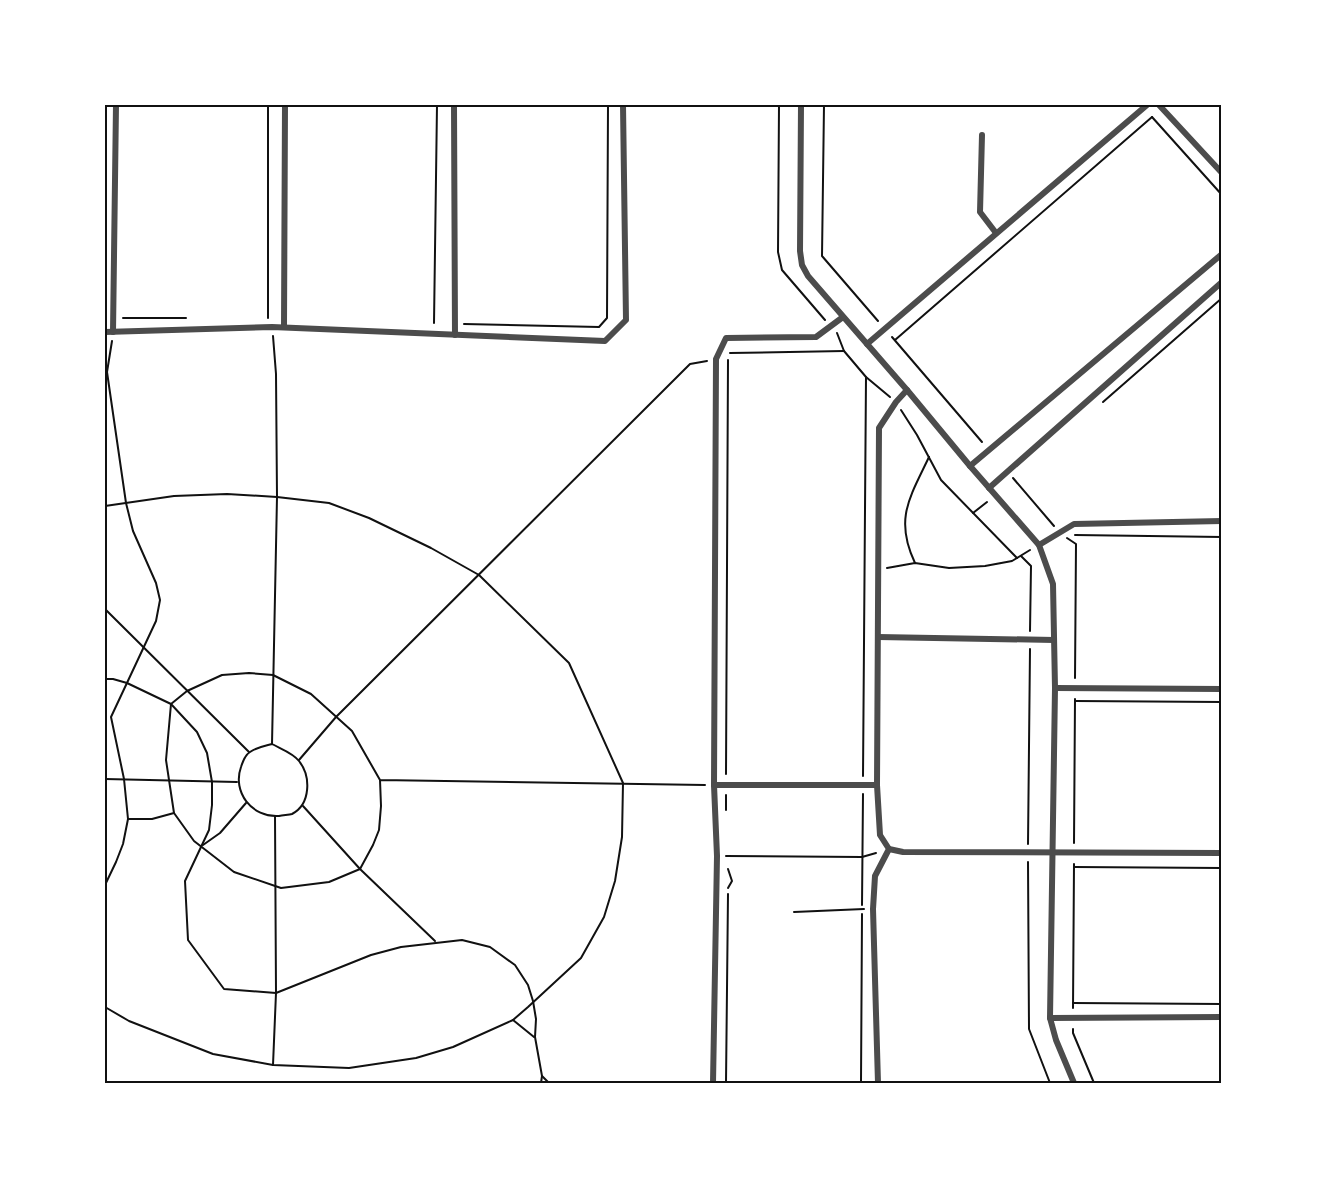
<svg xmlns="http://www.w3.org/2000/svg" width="1327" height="1188" viewBox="0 0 1327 1188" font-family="Lato,sans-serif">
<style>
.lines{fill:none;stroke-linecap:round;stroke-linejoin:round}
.path{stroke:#111;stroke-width:2}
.minor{stroke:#4c4c4c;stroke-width:6}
.neatline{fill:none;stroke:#111;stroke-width:2}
</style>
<rect width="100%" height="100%" fill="#fff"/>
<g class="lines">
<g class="path">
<path d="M779,105l-1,147 4,18 43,50"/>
<path d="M824,105l-2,151 56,65"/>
<path d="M1152,117l70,78"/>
<path d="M123,318h63"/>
<path d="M268,318v-213"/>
<path d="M434,323l3,-218"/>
<path d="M464,324l135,3 8,-9 1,-213"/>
<path d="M837,333l7,18 22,26 24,20"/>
<path d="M892,337l90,105"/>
<path d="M895,340l257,-223"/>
<path d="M730,353l114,-2"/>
<path d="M1103,402l119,-104"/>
<path d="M901,410l16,25 24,45 76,78"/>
<path d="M1013,478l41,48"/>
<path d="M105,506l69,-10 53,-2 50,3 52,6 40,15 62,30 48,27 90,88 54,120 -1,54 -7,44 -11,36 -23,41 -53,49 -15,13 -60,27 -37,11 -67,10 -76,-3 -60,-11 -84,-33 -24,-14"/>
<path d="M973,513l14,-11"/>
<path d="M1075,535l147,2"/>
<path d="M1067,538l9,6 -1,134"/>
<path d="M1021,556l10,10 -1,65"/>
<path d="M915,563c-21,-44 -5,-66 14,-106"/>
<path d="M887,568l28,-5 34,5 36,-2 27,-5 18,-11"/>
<path d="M105,609l144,143"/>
<path d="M105,679h8l14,4 44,21 26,28 10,21 5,29v23l-3,25 -24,51 3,59 36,49 52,4 95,-38 30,-8 61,-7 28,7 25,18 13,20 5,16 3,18 -1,18 7,39 -1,7"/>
<path d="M1075,701l147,1"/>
<path d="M272,744l5,-247 -1,-123 -3,-38"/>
<path d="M272,744c9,5 21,9 27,17 12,15 12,43 -7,53 -3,1 -9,1 -13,2 -27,2 -47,-24 -38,-49 2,-6 4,-12 9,-15 7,-5 15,-6 22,-8z"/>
<path d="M299,760l37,-43 354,-353 17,-3"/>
<path d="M726,774l2,-414"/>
<path d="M863,776l3,-399"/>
<path d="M105,779l132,3"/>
<path d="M380,780l1,26 -2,24 -6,15 -13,24 -31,13 -48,6 -47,-16 -40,-31 -20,-28 -8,-53 5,-56 16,-13 35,-16 27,-2 24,2 38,19 41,37 28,49 325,5"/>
<path d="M303,806l57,63 75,72"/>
<path d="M726,810v-15"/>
<path d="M128,819h24l22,-6"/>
<path d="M1074,843l1,-144"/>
<path d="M1028,844l2,-195"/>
<path d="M203,845l17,-12 26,-30"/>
<path d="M726,856l136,1 14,-4"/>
<path d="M1028,862l1,167 21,54"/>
<path d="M1074,867l148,1"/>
<path d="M105,885l11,-23 7,-18 5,-25 -4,-40 -13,-62 45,-96 4,-21 -4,-17 -23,-52 -7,-28 -19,-131 5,-31"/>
<path d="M728,888l4,-7 -4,-12"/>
<path d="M862,905l1,-111"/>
<path d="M794,912l70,-3"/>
<path d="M1073,1003l149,1"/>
<path d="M1073,1008l1,-144"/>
<path d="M513,1020l21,17"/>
<path d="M1073,1029v4l21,50"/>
<path d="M273,1065l3,-72 -1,-177"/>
<path d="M542,1076l7,7"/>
<path d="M726,1083l2,-189"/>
<path d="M861,1083l1,-169"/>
</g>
<g class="minor">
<path d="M454,105l1,230"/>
<path d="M801,105l-1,146 2,14 6,11 99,114 63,76 69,79 14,39 2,104 -5,330 6,22 18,43"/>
<path d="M1159,105l63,68"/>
<path d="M982,135l-2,77 16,21"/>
<path d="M284,327l1,-222"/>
<path d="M105,332l167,-5 333,14 21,-21 -3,-215"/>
<path d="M113,332l3,-227"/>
<path d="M867,344l280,-239"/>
<path d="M970,466l252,-212"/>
<path d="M989,488l233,-206"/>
<path d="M1039,545l35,-21 148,-3"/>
<path d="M878,637l176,3"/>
<path d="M1055,688l167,1"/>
<path d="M714,785h163"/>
<path d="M889,849l14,3 319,1"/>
<path d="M1050,1018l172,-1"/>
<path d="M713,1083l4,-227 -3,-71 2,-426 10,-21 90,-1 27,-20"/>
<path d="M878,1083l-5,-174 2,-33 14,-27 -9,-14 -3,-50 2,-357 17,-26 11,-12"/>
</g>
</g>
<rect width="1327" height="1188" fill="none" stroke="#ffffff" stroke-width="213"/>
<rect x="106" y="106" width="1114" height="976" class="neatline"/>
</svg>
